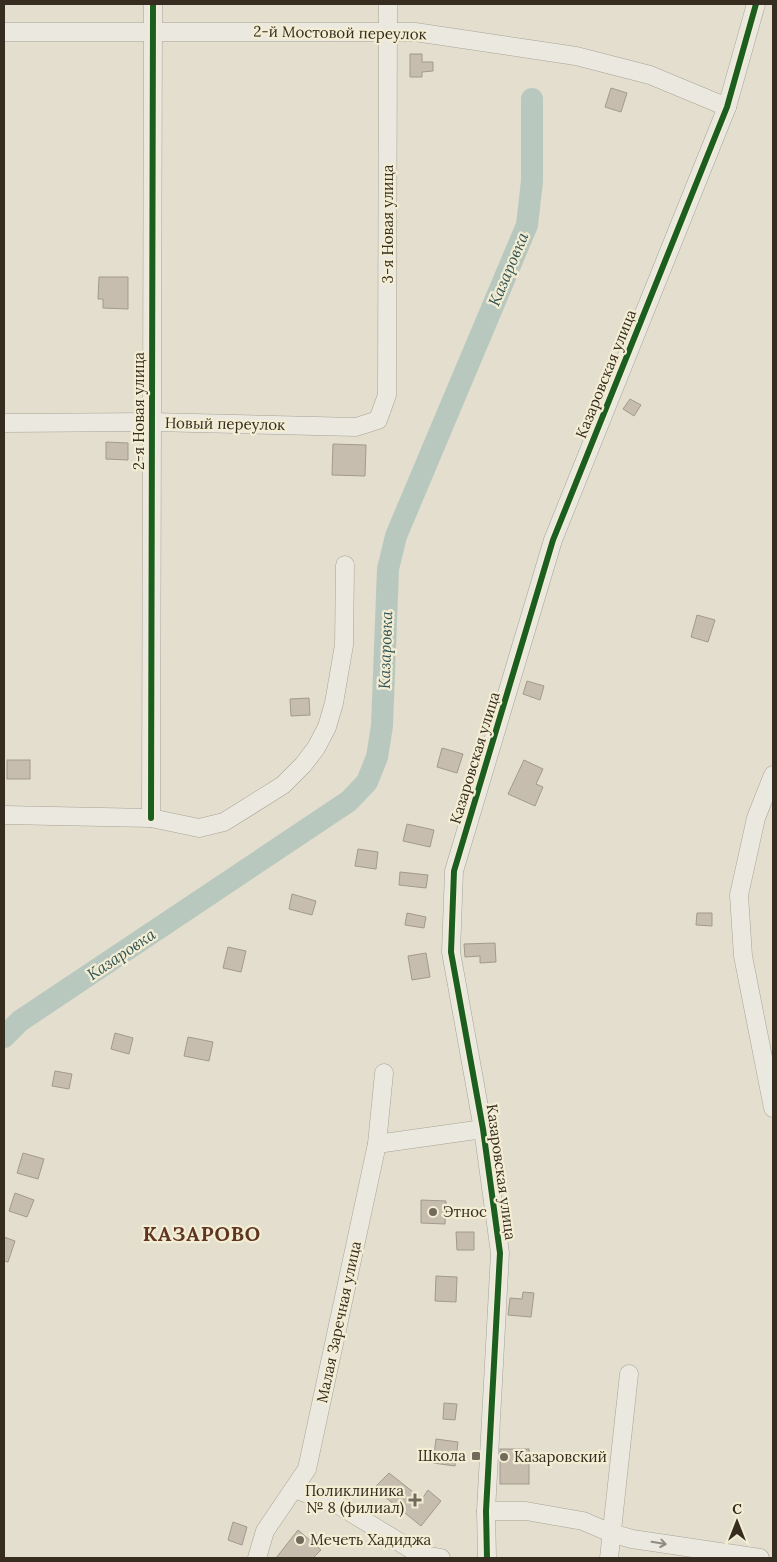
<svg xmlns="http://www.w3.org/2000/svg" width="777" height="1562" viewBox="0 0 777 1562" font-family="Lora,serif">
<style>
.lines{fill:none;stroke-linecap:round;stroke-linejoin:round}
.river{stroke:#b9c8bf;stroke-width:22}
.building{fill:#c6bdae;stroke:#a29a8d}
.minor-casing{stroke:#a8a397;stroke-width:19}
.minor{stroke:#ebe8df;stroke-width:18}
.cycleway-casing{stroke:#f3edd4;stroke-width:9}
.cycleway{stroke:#1b5e20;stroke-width:6}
.oneway{stroke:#908a7f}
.poi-dot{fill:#736a5c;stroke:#f3edd4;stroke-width:2}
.labels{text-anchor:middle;stroke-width:4.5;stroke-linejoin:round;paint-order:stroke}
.street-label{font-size:15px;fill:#362c1f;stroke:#f3edd4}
.poi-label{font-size:15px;fill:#362c1f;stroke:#f3edd4;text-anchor:start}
.water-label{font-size:16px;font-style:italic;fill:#305354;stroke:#f3edd4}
.district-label{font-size:20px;font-weight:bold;letter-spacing:1px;fill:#5f3422;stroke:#f3edd4}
</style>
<rect width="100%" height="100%" fill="#e3decd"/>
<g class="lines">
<path class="river" d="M4,1037l16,-16 329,-220 18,-19 10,-25 5,-31 6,-157 8,-33 131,-311 5,-44v-82"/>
</g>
<g class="building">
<path d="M410,54h12v8h11v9l-11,1v5h-12z"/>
<path d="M611,88l16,5 -6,19 -16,-5z"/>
<path d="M99,277h29v32l-25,-1v-9h-5z"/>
<path d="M630,399l11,6 -7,11 -11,-7z"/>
<path d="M106,442l22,1v17l-22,-1z"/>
<path d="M333,444l33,1 -1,31 -33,-1z"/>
<path d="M697,615l18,5 -7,22 -17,-5z"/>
<path d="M527,681l17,5 -4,14 -17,-6z"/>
<path d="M309,698l1,17 -19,1 -1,-17z"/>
<path d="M442,748l21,6 -6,19 -20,-6z"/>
<rect x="7" y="760" width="23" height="19"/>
<path d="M524,760l19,9 -7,15 7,3 -8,19 -27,-12z"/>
<path d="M407,824l27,6 -4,17 -27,-6z"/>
<path d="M358,849l20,3 -2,17 -21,-3z"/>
<path d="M400,872l28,3 -2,13 -27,-3z"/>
<path d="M292,894l24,7 -4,14 -23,-6z"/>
<path d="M407,913l19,4 -2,11 -19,-3z"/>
<path d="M697,913h15v13l-16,-1z"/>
<path d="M495,943l1,19 -16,1v-7l-15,1 -1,-13z"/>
<path d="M228,947l18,4 -5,21 -18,-4z"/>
<path d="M426,953l4,24 -18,3 -4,-24z"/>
<path d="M115,1033l18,5 -4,16 -18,-5z"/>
<path d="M188,1037l25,5 -4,19 -25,-5z"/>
<path d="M55,1071l17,3 -3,15 -17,-3z"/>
<path d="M23,1153l21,6 -6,20 -21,-6z"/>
<path d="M15,1193l19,7 -7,17 -18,-6z"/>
<path d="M421,1200l25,1 -1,23 -24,-1z"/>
<path d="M456,1232h18v18h-17z"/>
<path d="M4,1237l11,4 -7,21 -4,-1z"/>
<path d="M436,1276l21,1 -1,25 -21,-1z"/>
<path d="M523,1292l11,1 -3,24 -23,-2 2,-17 12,1z"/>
<path d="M444,1403l13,1 -2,16 -12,-1z"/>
<path d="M436,1439l22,3 -3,24 -22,-3z"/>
<rect x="500" y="1449" width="29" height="35"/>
<path d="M389,1473l33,26 6,-9 13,11 -20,25 -47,-38z"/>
<path d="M233,1522l14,5 -5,18 -14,-5z"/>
<path d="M298,1530l23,20 -8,8h-37z"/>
</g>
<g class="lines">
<defs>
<g id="minor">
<path d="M4,32h411l161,24 74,19 77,32"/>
<path d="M4,423l148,-1 204,5 22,-7 9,-25 1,-391"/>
<path d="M773,775l-17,43 -17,77 4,61 30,152"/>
<path d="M4,815l147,3 48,10 25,-6 59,-37 20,-20 13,-17 11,-21 7,-24 10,-58 1,-80"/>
<path d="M151,818l2,-814"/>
<path d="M377,1144l106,-15"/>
<path d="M295,1489l45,17 79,48 22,4"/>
<path d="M486,1511h40l57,10 28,12 21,6 128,19"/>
<path d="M257,1558l8,-27 42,-62 70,-325 7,-71"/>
<path d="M487,1558l-1,-47 14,-258 -17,-124 -32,-177 3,-81 99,-331 174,-433 29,-103"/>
<path d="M609,1558l20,-184"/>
</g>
</defs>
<use href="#minor" class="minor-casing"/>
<use href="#minor" class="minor"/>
<defs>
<g id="cycleway">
<path d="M151,818l2,-814"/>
<path d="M487,1558l-1,-47 14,-258 -17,-124 -32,-177 3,-81 99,-331 174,-433 29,-103"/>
</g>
</defs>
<use href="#cycleway" class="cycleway-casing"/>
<use href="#cycleway" class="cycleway"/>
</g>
<defs><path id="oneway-shaft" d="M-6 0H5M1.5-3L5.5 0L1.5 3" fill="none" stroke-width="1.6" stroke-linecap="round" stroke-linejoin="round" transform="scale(1.25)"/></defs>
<use class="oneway" href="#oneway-shaft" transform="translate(659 1543) rotate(9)"/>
<g class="poi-dot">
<circle cx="433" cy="1212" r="5"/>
<rect x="471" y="1451" width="10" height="10" rx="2.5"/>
<circle cx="504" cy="1457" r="5"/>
<path d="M412.5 1492.5h5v5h5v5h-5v5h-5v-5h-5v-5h5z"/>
<circle cx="300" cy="1540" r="5"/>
</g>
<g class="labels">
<g class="street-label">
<text transform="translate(340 33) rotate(1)" y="5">2-й Мостовой переулок</text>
<text transform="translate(388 224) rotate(-90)" y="5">3-я Новая улица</text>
<text transform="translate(606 374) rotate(-68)" y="5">Казаровская улица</text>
<text transform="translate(139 411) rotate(-90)" y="5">2-я Новая улица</text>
<text transform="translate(225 424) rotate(1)" y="5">Новый переулок</text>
<text transform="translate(475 758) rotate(-73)" y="5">Казаровская улица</text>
<text transform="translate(501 1172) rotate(82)" y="5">Казаровская улица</text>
<text transform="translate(339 1322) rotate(-78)" y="5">Малая Заречная улица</text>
</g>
<g class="poi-label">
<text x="443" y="1217">Этнос</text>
<text x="466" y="1461" text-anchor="end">Школа</text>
<text x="514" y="1462">Казаровский</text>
<text x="404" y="1496" text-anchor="end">Поликлиника<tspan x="404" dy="17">№ 8 (филиал)</tspan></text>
<text x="310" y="1545">Мечеть Хадиджа</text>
</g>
<g class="water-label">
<text transform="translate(508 269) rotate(-67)" y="6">Казаровка</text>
<text transform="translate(385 650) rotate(-88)" y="6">Казаровка</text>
<text transform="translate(121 954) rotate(-34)" y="6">Казаровка</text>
</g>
<g class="district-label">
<text x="202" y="1241">КАЗАРОВО</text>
</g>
</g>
<rect width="777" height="1562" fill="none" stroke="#362c1f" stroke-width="10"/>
<g transform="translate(737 1522)" stroke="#f3edd4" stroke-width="4" paint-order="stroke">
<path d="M0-4L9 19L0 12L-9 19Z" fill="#362c1f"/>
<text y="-8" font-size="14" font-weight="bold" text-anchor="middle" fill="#362c1f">С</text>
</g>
</svg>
